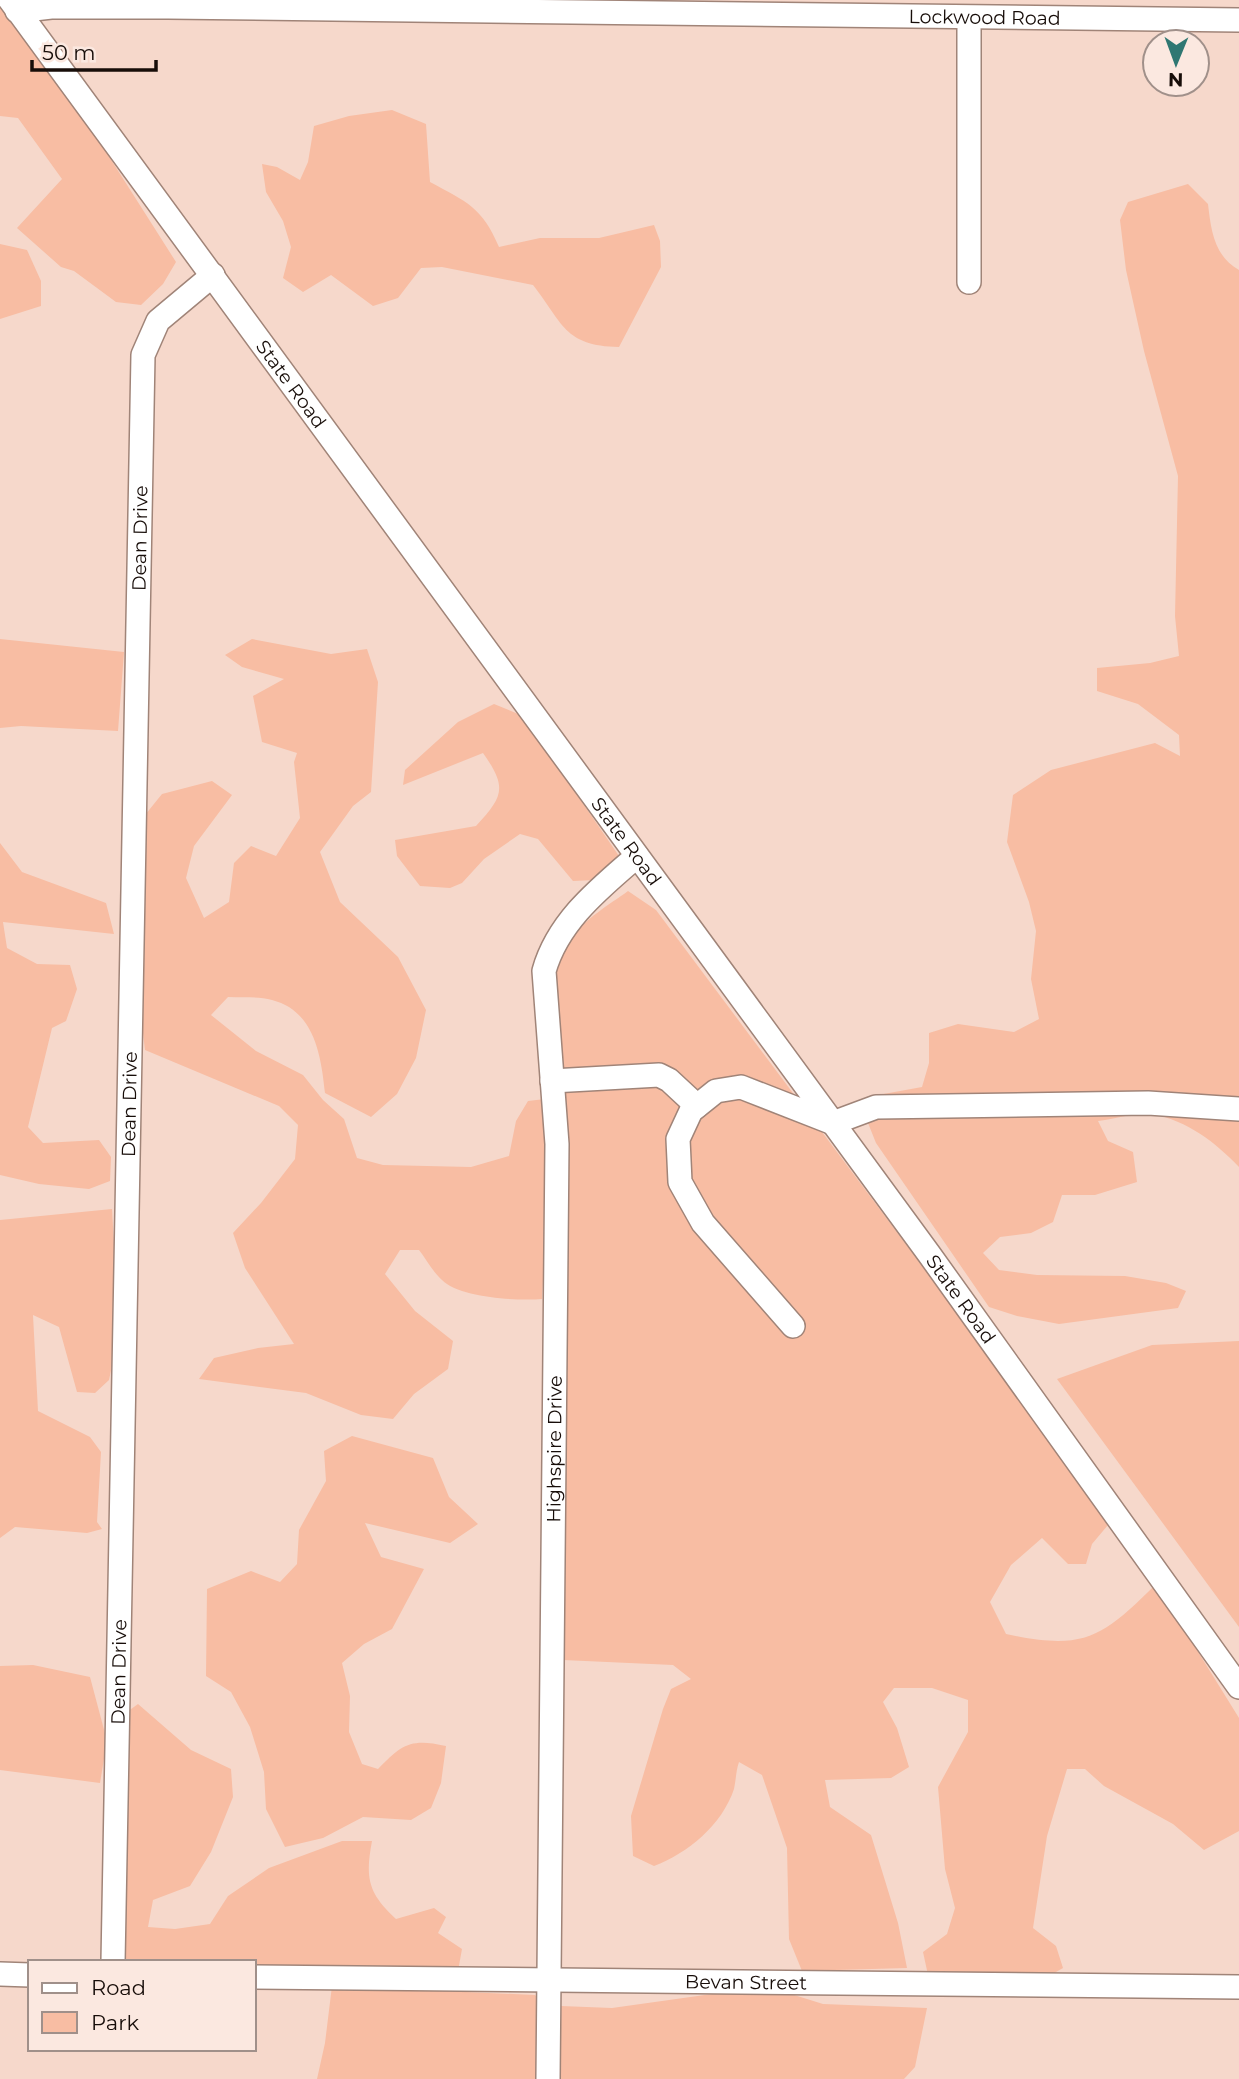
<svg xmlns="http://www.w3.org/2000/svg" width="1239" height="2079" viewBox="0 0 1239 2079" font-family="Montserrat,sans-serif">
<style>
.green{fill:#f8bda3}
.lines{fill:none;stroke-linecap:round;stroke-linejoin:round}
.minor-casing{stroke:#a08478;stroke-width:26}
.minor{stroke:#fff;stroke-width:23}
.labels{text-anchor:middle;stroke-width:5;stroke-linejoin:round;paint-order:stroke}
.street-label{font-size:19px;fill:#170d09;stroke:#fbe8e0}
</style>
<rect width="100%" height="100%" fill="#f6d8cb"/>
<g class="green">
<path d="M0,0l54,70 122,192 -13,22 -22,21 -25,-3 -42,-31 -13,-4 -44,-39 45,-49 -44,-61 -18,-2z"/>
<path d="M392,110l34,14 4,58c37,20 52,25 69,65l41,-9h59l55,-13 6,16 1,26 -42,80c-55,-1 -56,-24 -86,-62l-91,-18 -21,1 -23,30 -25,8 -42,-31 -28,17 -20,-14 8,-31 -8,-26 -17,-29 -4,-28 15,3 23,13 8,-18 6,-36 35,-10z"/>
<path d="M1188,184l20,20c3,26 6,52 31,66v897c-24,-25 -51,-46 -87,-53 -15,-2 -38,5 -54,7l10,20 25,11 4,30 -42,13h-33l-9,27 -22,11 -31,4 -17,16 16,17 38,5 88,1 41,7 20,8 -8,17 -119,16 -42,-8 -28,-9 -113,-164 -10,-25 12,-23 44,-8 7,-24v-30l29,-9 56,8 25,-13 -8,-40 5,-48 -7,-29 -22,-60 6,-47 38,-25 104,-27 25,13 -1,-21 -41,-31 -41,-13v-23l53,-5 29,-7 -4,-40 3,-140 -34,-125 -18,-81 -6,-50 8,-18z"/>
<path d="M0,244l27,6 14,31v25l-41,13z"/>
<path d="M0,639l124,13 -6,79 -97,-5 -21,2z"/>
<path d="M252,639l79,15 36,-5 11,33 -7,110 -18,14 -33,46 20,50 58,55 28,53 -10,48 -19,36 -26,23 -46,-24c-4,-37 -10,-82 -53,-93 -13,-4 -30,-2 -44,-3l-17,18 45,36 47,24 20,25 21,19 13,39 26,7 88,2 38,-11 7,-35 12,-20 17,-2 6,39 -9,161c-25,2 -82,-1 -100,-19 -9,-8 -16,-21 -23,-30h-19l-15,24 30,37 38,30 -5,28 -34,25 -21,25 -32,-4 -55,-22 -107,-14 15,-21 44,-10 36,-4 -49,-76 -12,-35 28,-30 34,-44 3,-34 -19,-19 -134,-56 -8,-67 8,-168 17,-21 50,-13 20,14 -38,51 -8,32 18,40 25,-16 5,-39 17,-17 25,10 24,-38 -6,-56 3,-9 -35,-11 -9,-46 31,-17 -42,-12 -17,-12z"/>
<path d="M494,704l29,12 96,140 -24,24 -22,1 -35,-42 -18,-5 -36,25 -22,24 -12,5 -30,-2 -23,-30 -2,-16 81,-14c28,-30 31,-39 7,-73l-80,32 2,-15 53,-48z"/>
<path d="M0,843l22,29 84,31 8,31 -111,-12 4,26 30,16 33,1 7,24 -11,32 -14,7 -24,99 15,16 56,-3 12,17 -1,24 -21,8 -50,-5 -39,-9z"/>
<path d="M628,891l28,19 273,365 179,250 -16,19 -6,20h-18l-26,-26 -31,27 -21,37 16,32c78,17 96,4 150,-50l83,134v113l-35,19 -31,-26 -69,-38 -19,-17h-18l-20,67 -14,92 23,18 7,22 -14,8 -121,-1 -5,-23 24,-18 8,-26 -10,-39 -7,-82 30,-55v-32l-36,-12h-38l-11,14 14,26 12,39 -18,11 -66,2 5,27 41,28 27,88 9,45 -105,3 -13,-32 -2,-91 -25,-73 -23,-13c-3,8 -3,18 -5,27 -12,36 -46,64 -80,77l-21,-10 -2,-40 32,-107 8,-20 20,-10 -18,-14 -110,-5 2,-561c-8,-52 -25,-112 5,-159 14,-21 39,-35 58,-49z"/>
<path d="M112,1209l7,124 -10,47 -14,13 -18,-1 -18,-65 -26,-12 5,96 52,26 11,15 -4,70 5,7 -15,4 -72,-6 -15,11v-318z"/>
<path d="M1239,1341v286l-182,-248 95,-34z"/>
<path d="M352,1436l81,22 16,39 29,27 -28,19 -85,-20 16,34 43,12 -32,60 -28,15 -22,19 8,33 -1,36 13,32 16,5c24,-25 33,-31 68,-23l-5,37 -10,25 -20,12 -48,-3 -40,21 -38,9 -19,-38 -2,-37 -14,-45 -19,-35 -25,-16 1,-87 44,-18 29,11 17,-18 2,-34 27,-49 -2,-30z"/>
<path d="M33,1665l57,12 17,64 -7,42 -100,-13v-104z"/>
<path d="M138,1704l53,46 40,19 2,28 -22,55 -21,34 -37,14 -5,27 27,2 35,-5 18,-28 41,-28 73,-27h30c-7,37 -4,52 24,78l38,-11 12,9 -8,16 24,16 -4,22h-204v-9h-135l8,-250z"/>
<path d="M332,1986l203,9 7,7 -2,77h-223l8,-36z"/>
<path d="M719,1993l72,1 32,10 104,4 -12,59 -11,12h-344l1,-73 51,2z"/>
</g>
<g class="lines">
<defs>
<g id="minor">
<path id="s1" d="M10,0l919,1254 310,433"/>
<path id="s2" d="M17,11l34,-4h117l1071,13"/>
<path d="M969,18v264"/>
<path d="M552,1081l107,-6 10,5 28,26"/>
<path d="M793,1326l-90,-103 -23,-41 -2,-43 13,-28 25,-20 25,-4 92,36 43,-16 272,-4 91,6"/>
<path id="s3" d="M113,1962l30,-1607 15,-34 55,-46"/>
<path d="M0,1974l30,1"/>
<path id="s4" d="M254,1977l985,10"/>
<path id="s5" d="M548,2079l9,-935 -13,-173c14,-50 56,-83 93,-115"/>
</g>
</defs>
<use href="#minor" class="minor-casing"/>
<use href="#minor" class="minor"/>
</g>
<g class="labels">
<g class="street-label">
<text dy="7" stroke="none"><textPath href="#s2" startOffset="968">Lockwood Road</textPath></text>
<text dy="7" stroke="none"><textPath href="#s1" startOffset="476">State Road</textPath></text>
<text dy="7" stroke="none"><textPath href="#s3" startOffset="1424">Dean Drive</textPath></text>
<text dy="7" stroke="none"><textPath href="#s1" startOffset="1043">State Road</textPath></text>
<text dy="7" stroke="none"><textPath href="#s3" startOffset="858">Dean Drive</textPath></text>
<text dy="7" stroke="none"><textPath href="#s1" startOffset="1610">State Road</textPath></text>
<text dy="7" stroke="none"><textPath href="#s5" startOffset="630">Highspire Drive</textPath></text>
<text dy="7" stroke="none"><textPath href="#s3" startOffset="290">Dean Drive</textPath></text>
<text dy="7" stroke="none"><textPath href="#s4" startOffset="492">Bevan Street</textPath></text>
</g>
</g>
<rect x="28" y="1960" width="228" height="91" fill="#fbe8e0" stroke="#a0908a" stroke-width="2"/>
<rect x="42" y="1983" width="35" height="10" fill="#ffffff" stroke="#a0908a" stroke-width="2"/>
<text x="91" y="1995" font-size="21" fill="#170d09">Road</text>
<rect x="42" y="2012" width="35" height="21" fill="#f8bda3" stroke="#a0908a" stroke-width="2"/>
<text x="91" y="2030" font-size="21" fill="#170d09">Park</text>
<g transform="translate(1176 63) rotate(181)"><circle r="33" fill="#fbe8e0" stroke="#a0908a" stroke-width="2"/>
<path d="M0-5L12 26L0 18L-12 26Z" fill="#2f7772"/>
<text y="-10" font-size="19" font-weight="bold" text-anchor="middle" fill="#170d09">N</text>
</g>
<path d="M32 60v10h124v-10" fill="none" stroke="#170d09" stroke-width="3.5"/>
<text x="42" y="60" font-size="21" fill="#170d09" stroke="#fbe8e0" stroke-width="5" paint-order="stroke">50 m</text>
</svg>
